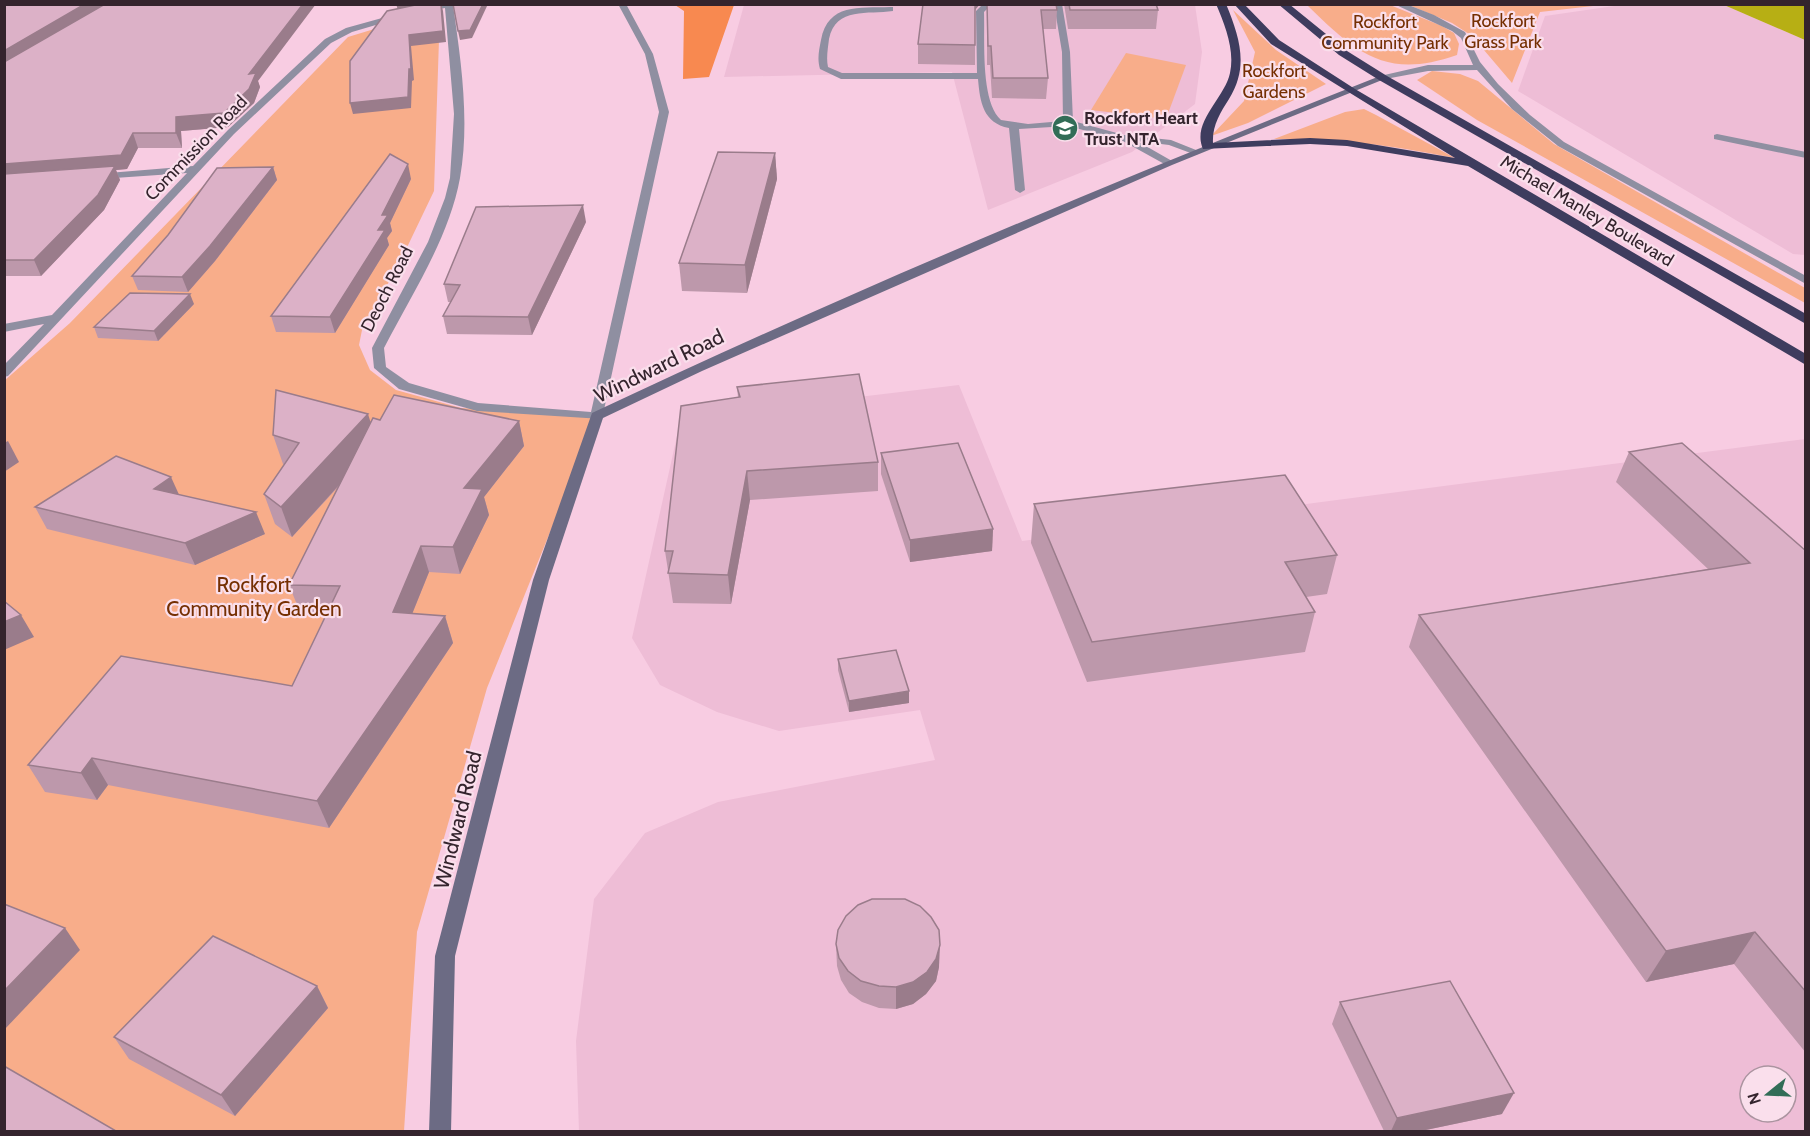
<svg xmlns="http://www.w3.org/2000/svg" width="1810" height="1136" viewBox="0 0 1810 1136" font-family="Cabin,sans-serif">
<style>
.built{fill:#eebdd6;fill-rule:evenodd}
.green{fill:#f8ad8a}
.forest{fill:#f88950}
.water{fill:#b7af14}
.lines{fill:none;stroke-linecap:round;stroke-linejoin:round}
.lane{fill:#8f8fa1;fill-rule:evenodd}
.street{fill:#8f8fa1;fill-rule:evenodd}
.secondary{fill:#6c6b84;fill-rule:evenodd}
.highway{fill:#3e3c5e;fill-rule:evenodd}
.wall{fill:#bd98ab}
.shaded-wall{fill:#9a7c8b}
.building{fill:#dcb1c7;stroke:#9a7c8b;stroke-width:1.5}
.labels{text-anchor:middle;stroke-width:4.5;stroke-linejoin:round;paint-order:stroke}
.far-park-label{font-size:18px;fill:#752f02;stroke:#fadfec}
.far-poi-label{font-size:18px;font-weight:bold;fill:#34242d;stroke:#fadfec;text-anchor:start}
.far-street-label{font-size:18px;fill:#34242d;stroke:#fadfec}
.street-label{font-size:21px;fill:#34242d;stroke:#fadfec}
.park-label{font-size:21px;fill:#752f02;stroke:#fadfec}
</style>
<rect width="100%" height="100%" fill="#f8cce2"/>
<g class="built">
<path d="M744,5h451l7,47 -7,52 -63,48 -144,58 -36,-138 -228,5z"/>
<path d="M1621,5h103l81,35v215l-12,-1 -275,-163 27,-75z"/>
<path d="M959,385l63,156 783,-102v692l-1226,1 -3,-91 18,-142 51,-66 73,-31 217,-42 -15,-50 -141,21 -62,-19 -57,-27 -28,-47 49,-220zM1750,1076h36v36h-36z"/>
</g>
<g class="green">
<path d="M1307,5h83l52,21 12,7 5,11 -2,11c-71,25 -101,-2 -150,-50z"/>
<path d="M1409,5h193l-62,7 -28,71 -40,-47 -20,-13z"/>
<path d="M440,9l-6,182 -34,71 -38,68 -3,15 11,25 26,20 65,18 136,8 -110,272 -70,244 -13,199h-399l-1,-750 66,-58 278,-286z"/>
<path d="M1233,10l43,40 50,34 -78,39 -37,13 33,-35 11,-49z"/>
<path d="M1126,53l60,12 -20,54 -75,-9z"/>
<path d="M1432,71l28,3 18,7 76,63 251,144v15l-328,-183 -60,-40z"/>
<path d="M1364,109l12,6 79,43c-65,-13 -114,-19 -181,-19l71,-27z"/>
</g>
<path class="forest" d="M675,5h59l-25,72 -26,2 1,-68z"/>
<path class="water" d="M1724,5h81v35z"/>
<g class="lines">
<g class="lane">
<path d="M983,4h9l-8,8c1,26 -4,90 17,108l27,4 35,-3 -1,-69 -8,-48h8l8,48 3,69 51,14 47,5 30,12 -5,3 -27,-10 -32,-4 35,20 1,2 -5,3 -47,-26 -53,-14 -49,3 6,61 -5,3 -5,-3 -6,-62c-26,-5 -29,-26 -31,-49h-137l-21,-10c-3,-10 -1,-19 1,-29 7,-37 38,-32 69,-33h3v4c-25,4 -57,-5 -64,28 -1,9 -3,19 -1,28l14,6h135l-1,-62z"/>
<path d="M1394,4h12l28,11 31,17 15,30 18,22 32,31 34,27 242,134v8l-248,-138 -46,-37 -35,-39 -49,1 -48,9v-4l48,-11h45l-12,-27 -9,-7z"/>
<path d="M1717,134l89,18v6l-92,-19v-4z"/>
</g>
<g class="street">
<path d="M439,4l14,1c8,56 17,116 7,173 -11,60 -48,116 -76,170l2,19 23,16 69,20 113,9 68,-300 -14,-58 -27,-50h8l27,50 16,58 -67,307 -125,-8 -78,-22 -25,-21 -2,-20 56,-106 17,-44 5,-20 4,-64 -9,-106 -22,4 -4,-2z"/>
<path d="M400,13l4,2 -1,2 -51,15 -21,11 -97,91 -226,242 -4,1v-12l40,-41 -40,8v-8l48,-9 135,-142 -87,6 -5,-3 1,-2 97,-8 35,-36 97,-91 21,-11z"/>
</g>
<path class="secondary" d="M1380,76l7,2 -215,87 -470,206 -99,47 -54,162 -94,376 -4,176h-22l6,-176 98,-376 59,-167c258,-122 522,-232 788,-337z"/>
<g class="highway">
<path d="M1216,4h10c14,34 23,63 3,95 -9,14 -17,27 -16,44l97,-5 37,2 108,18 -184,-114 -37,-40h10l35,36 76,49 451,265v11l-338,-199 -121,-20 -37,-2 -107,5c-12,-27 22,-51 27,-76 5,-23 -5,-48 -14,-69z"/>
<path d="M1278,4h11l58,47 40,25 419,238v10l-427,-244 -40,-25z"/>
</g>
</g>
<g class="wall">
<path d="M4,4l254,77 2,6 -6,16 -26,24 -47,4 1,17h-44l-11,21 -11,1 4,10 -16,30 -63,66h-36l-1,1z"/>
<path d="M923,4h57l-5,6v55l-57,-1v-20z"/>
<path d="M987,4h69l1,6 -1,19h-13l5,49 -2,21 -54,-1 -2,-33h-3z"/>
<path d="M1064,4h92l2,6 -2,19h-88z"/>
<path d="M775,153l2,26 -30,114 -65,-2 -3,-28z"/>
<path d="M273,167l4,13 -62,81 -27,31 -50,-2 -6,-14z"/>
<path d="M411,179l-21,44 2,8 -5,7 2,7 -54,88 -59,-1 -5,-16z"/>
<path d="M586,222l-54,113 -85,-1 -4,-18 8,-14h-3l-4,-18z"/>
<path d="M194,304l-36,37 -60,-3 -4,-11z"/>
<path d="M737,387l141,75v29l-128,9 -19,104 -58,-1 -8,-52 73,-154z"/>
<path d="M380,420l139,1 5,25 -40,51 5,18 -29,59 -31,-2 -17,42 33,2 8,27 -124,185 -221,-43 -11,15 -52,-8 -17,-27 264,-79 36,-74h-28l-11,-27 51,-100 -48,52 -17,-13 -11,-30 21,-29 -2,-1 -10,-29z"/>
<path d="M1629,452l177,99v502l-72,-89 -88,18 -237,-335 10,-32 289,-46 -92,-87z"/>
<path d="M881,453l112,76 -1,22 -82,11 -29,-88z"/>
<path d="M178,494l87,40 -70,31 -148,-36 -12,-22z"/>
<path d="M1034,504l303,51 -10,39 -21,3 9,15 -10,40 -218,30 -56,-139z"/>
<path d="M838,659l71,44 -60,9 -11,-42z"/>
<path d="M836,944l103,23 -3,14 -10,13 -13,10 -17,5 -17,-1 -17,-6 -13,-9 -8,-13 -4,-14z"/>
<path d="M317,986l11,22 -93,108 -106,-57 -15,-22z"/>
<path d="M1340,1002l162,112 -81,17h-37l-52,-107z"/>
</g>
<g class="shaded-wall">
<path d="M85,4h26l-107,63v-17z"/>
<path d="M303,4h13l-58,77 2,6 -6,16 -26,24 -47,4 1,17 -6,-15v-16l73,-43z"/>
<path d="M396,4h30l-28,6z"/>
<path d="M441,4l2,7 3,31 -35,4 3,34 -2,1 -1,27 -58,6 -3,-11 59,-34v-34z"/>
<path d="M483,4h5l-16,34 -12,2 -2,-9z"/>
<path d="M974,4h6l-6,7z"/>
<path d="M133,133l5,15 -11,21 -11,1 4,10 -16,30 -63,66 -7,-16 -30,-81v-15z"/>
<path d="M775,153l2,26 -30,114 -2,-28z"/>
<path d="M408,164l3,15 -21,44 2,8 -5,7 2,7 -54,88 -5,-16 48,-87 4,-15z"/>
<path d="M273,167l4,13 -62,81 -27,31 -6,-15z"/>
<path d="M583,205l3,17 -54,113 -4,-18z"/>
<path d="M190,294l4,10 -36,37 -4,-10z"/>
<path d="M368,414l9,29 -85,94 -11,-30z"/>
<path d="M519,421l5,25 -40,51 5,18 -29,59 -7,-27 11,-59z"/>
<path d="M8,441l11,21 -15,10v-29z"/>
<path d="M747,471l3,29 -19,104 -3,-29z"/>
<path d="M171,477l10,22 -27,-10z"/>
<path d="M256,512l9,22 -70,31 -10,-22z"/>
<path d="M993,529l-1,22 -82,11v-22z"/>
<path d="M421,546l8,26 -27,67 -9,-27z"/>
<path d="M21,615l13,22 -30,13v-28z"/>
<path d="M445,616l8,27 -124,185 -12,-27z"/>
<path d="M909,691v12l-60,9v-11z"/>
<path d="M92,758l16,27 -11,15 -16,-27z"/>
<path d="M65,928l15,22 -76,80v-39z"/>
<path d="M1755,932l-21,32 -88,18 20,-31z"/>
<path d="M940,945l-1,22 -3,14 -10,13 -13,10 -17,5v-22z"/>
<path d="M317,986l11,22 -93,108 -14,-21z"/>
<path d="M1514,1093l-12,21 -81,17h-30l6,-13z"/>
</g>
<g class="building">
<path d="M4,4h81l-81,47z"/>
<path d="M105,4h198l-54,70 7,-1 -7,16 -25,24 -48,4v16h-43l-12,22 -117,9v-102z"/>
<path d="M420,4h21l2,27 -34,4 2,34h-2l-1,28 -58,6v-42l37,-50z"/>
<path d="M453,4h30l-13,26 -12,1z"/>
<path d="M923,4h52v41l-57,-1z"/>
<path d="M987,4h69l1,6h-16l7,68h-55l-2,-32h-3z"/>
<path d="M1069,4h87l2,6h-88z"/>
<path d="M718,152l57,1 -30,112 -66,-2z"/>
<path d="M390,154l18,10 -26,51h6l-10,15h7l-55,87 -59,-1z"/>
<path d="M115,166l-17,29 -64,65h-30v-86z"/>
<path d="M273,167l-63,79 -28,31 -50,-1 36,-41 49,-67z"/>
<path d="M583,205l-55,112 -85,-1 17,-31 -16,-1 32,-77z"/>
<path d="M130,293l60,1 -36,37 -60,-4z"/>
<path d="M859,374l19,88 -131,9 -19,104 -60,-2 5,-22h-8l16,-145 59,-9 -3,-10z"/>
<path d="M276,390l92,24 -87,93 -17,-13 35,-51 -26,-8z"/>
<path d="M394,395l125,26 -55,67 18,1 -29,58 -32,-1 -28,66 52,4 -128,185 -225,-43 -11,15 -53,-8 93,-109 171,30 48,-100 -51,-1 84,-167 7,2z"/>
<path d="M958,443l35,86 -83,11 -29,-87z"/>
<path d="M1682,443l124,108v441l-51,-60 -89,19 -247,-336 331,-52 -121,-111z"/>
<path d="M116,456l55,21 -17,12 102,23 -71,31 -150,-36z"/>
<path d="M1285,475l52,80 -52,7 30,50 -223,30 -58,-138z"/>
<path d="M4,601l17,14 -17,7z"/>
<path d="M896,650l13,41 -60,10 -11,-42z"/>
<path d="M872,899h33l15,7 11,11 8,13 1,15 -4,14 -9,13 -14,10 -17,5 -17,-1 -18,-5 -13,-10 -9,-13 -3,-14 2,-14 8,-14 12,-11z"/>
<path d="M4,904l61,24 -61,63z"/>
<path d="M213,936l104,50 -96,109 -107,-58z"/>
<path d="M1450,981l64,112 -117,25 -57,-116z"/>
<path d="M4,1066l112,65h-112z"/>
</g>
<defs>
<symbol id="school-disc" viewBox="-11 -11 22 22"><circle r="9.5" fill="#326d57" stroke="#fadfec"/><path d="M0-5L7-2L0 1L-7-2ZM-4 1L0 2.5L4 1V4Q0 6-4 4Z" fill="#fff"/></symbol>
</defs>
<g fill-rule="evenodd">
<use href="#school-disc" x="1050" y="113" width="30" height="30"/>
</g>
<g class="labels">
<g class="far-park-label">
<text x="1503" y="27">Rockfort<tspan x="1503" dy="21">Grass Park</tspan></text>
<text x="1385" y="28">Rockfort<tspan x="1385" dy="21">Community Park</tspan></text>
<text x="1274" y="77">Rockfort<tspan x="1274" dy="21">Gardens</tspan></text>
</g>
<g class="far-poi-label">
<text x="1084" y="124">Rockfort Heart<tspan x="1084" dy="21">Trust NTA</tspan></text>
</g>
<g class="far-street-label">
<text transform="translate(196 148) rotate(-46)" y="6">Commission Road</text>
<text transform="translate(1587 211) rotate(31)" y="6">Michael Manley Boulevard</text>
<text transform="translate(387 289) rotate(-63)" y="6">Deoch Road</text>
</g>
<g class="street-label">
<text transform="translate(659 366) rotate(-26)" y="7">Windward Road</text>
<text transform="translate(458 820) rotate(-76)" y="7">Windward Road</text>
</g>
<g class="park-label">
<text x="254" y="592">Rockfort<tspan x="254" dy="24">Community Garden</tspan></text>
</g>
</g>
<rect width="1810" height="1136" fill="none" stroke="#34242d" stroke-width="12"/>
<g transform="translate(1768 1094) rotate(252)"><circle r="28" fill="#fadfec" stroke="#ab94a0" stroke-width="1.5"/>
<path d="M0-4.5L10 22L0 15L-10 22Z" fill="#326d57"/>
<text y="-9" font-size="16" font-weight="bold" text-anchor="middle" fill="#34242d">N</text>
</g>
</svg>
